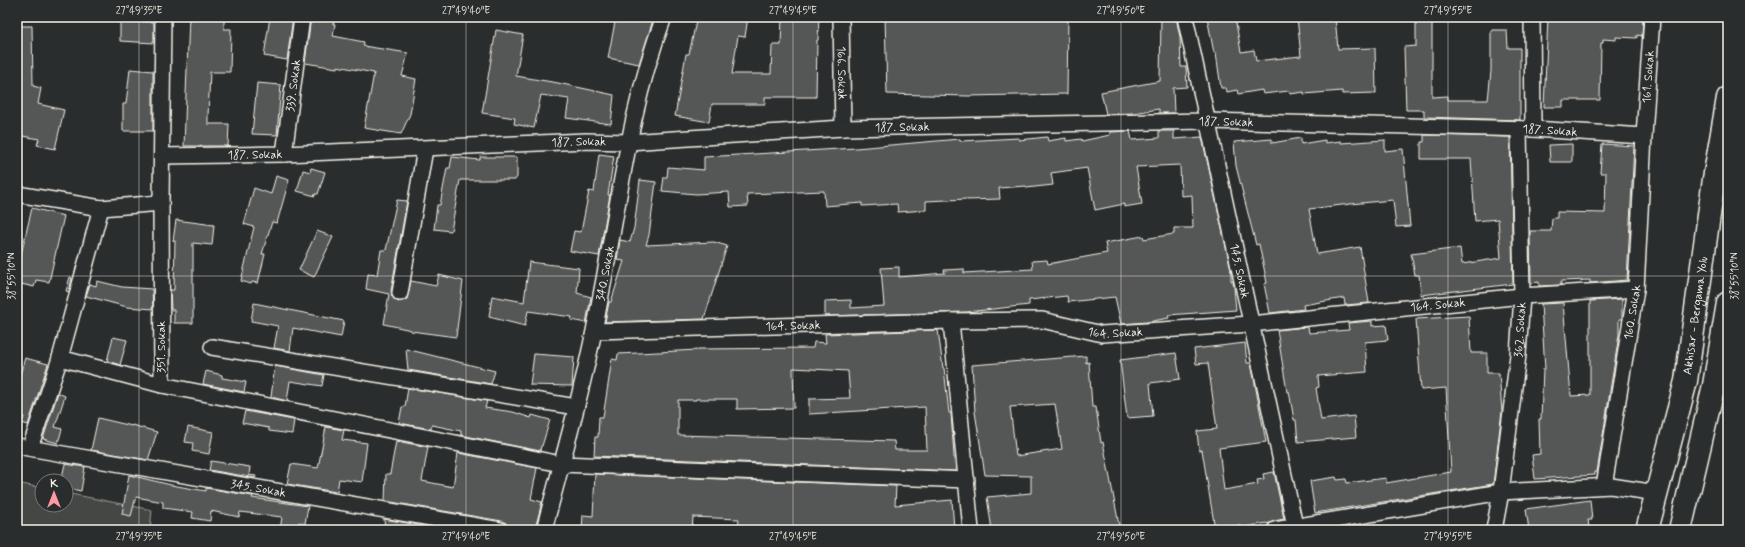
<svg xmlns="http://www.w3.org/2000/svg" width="1745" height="547" viewBox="0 0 1745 547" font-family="Mynerve,sans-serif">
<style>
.green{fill:#444645;stroke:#9c9c96}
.building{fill:#555756;stroke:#f4f1e8;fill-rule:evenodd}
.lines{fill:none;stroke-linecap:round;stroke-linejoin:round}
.street-casing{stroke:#f4f1e8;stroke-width:18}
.primary-casing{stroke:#f4f1e8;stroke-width:25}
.street{stroke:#2a2d2e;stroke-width:15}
.primary{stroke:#2a2d2e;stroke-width:22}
.ticks{fill:none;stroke:#f4f1e8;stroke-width:1;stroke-opacity:0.45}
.labels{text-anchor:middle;stroke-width:4;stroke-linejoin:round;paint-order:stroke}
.street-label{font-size:12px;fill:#f4f1e8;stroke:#2a2d2e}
.neatline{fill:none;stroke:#f4f1e8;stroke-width:1.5}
.ticks-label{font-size:10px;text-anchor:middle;fill:#f4f1e8}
</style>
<rect width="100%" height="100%" fill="#2a2d2e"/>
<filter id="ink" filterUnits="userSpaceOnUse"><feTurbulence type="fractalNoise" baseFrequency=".025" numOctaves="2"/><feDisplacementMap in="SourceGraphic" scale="8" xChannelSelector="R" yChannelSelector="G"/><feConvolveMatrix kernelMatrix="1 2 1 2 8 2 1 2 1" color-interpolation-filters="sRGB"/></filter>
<g filter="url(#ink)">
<path class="green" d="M17,483l25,5v17h24v-12l86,17 -2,20h-133z"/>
<g class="building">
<path d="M189,17h35v12h7l-1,43h-20l-2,44v8h21l-1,22h-44z"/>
<path d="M270,17h23l-6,43 -23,-4z"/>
<path d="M311,17h23l-1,7h2l-2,12 31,6 -1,4 45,7 -6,23 14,3 -6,35 -9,20 -37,-6 10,-55 -37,-7v2l-32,-5z"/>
<path d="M616,17h38l-15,47 -31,-6z"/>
<path d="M697,17h51l-3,20 -7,-1 -6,38h39l1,-29h9l1,-28h37l-1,23h-1l-1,57h-51v7h-53l-3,18 -34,-6 11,-62h3z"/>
<path d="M885,17h183l-1,77 -99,2 -81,-2z"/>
<path d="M1161,17h15l4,20 1,30h5l1,20 -14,1 1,25h-15v-4l-26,4 -27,1 -5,-22 59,-11z"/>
<path d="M1207,17h28l6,35 13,-2 2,11 45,-5 -4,-39h38l3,32 37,-1 1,45 -34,1v-3l-38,3v-2l-14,2 -1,-3 -26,3 -1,-4 -24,4 -1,-4 -10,2 -1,-4h-5l-5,-35h-2z"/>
<path d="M1416,17h16v80l16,-1v4h40l3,-29v-41h16l1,18h12v72l-96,-3v-7h-18l-2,-63 12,-1z"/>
<path d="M1548,17h95l-1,19 -5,-1v3l-21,-1v3l-13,-1v4h-2l-1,57h-37v7h-19z"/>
<path d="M120,21l34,1v21l-34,-2z"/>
<path d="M17,26h15l1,60 8,2 -3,16 26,6 -9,39 -18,-4 2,-6 -22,-4z"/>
<path d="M496,30l27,5 -7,41 42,7 56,12 -3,29 -45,-6 3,-19 -28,-4 -7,33 -20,-4 1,-6 -33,-5z"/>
<path d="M130,69l23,2v60h-30v-27h3z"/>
<path d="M257,83l24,2 -4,50 -25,-1z"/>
<path d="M1130,131l2,9 27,-2v-7h15v8l28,-2 29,133v11h2l1,7 2,22 -68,5 1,3 -22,4 -26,2 -6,-27 -47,5 -1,-6 -38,4v5l-62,7 -142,4v-15l26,-1v8l33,-2 -3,-38 18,-1v10l46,-4 -1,-3 20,-1v4l69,-4 -1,-8 15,-1 1,4 59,-11 -2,-10 38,-7 1,3 30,-5v-6h19l-1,-33 -11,1 -1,-31 -44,2 6,37 -18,3v-3l-29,6 -8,-42 -36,5 2,12 -27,3v-2l-27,2 1,11 -33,1v-1l-41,2v9l-28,2 -1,-8 -35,2v-3l-37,3 -1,-15 -77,3 1,12 -18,1 -1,-15 -33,2 -34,-3 2,-14h3l1,-10 36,3v-13l152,-9 104,-9 1,2 58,-3v2l28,-3 1,4 18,-3v3l15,-2 1,2 28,-6v-3z"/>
<path d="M1424,135l86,2 3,147 -92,11 -2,-20h-4l-4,-21 49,-6 2,16 39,-6 -3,-39 -23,2 -4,-62h-50v-17h3z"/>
<path d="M1301,138v6l24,-4v3l16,-2v2l44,-3v11l18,-2 7,77 -14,1 -3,-27 -43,4 -41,5 8,45 43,-7 9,56 -24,2 -1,-7 -41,7 1,4 -34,4 -6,-29 3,-1 -8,-39 -3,1 -20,-79 -2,-24 38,-3v4z"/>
<path d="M1572,144v18h-22l-1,-17z"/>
<path d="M1602,144l32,2 -7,134 -37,3v-3l-29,1v4l-22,1v-4l-8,1 -1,-52h21l1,-13h5v-6l48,1 1,-40h-6z"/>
<path d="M599,154l15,2 -6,39h2l-11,61 -29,-5 4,-20 7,1 8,-41 5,1z"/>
<path d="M452,157l28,3v-3h37v20l-2,3h-55l-9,51 -17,-2 3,-24h3l7,-37h3z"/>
<path d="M311,168l14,4 -7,22h-3v2l-18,-5 6,-21 7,2z"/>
<path d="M276,176l13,4 -12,43 -5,-1 -10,32h3l-7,29 -6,-1 -1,2 -10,-3 13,-54 -10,-3 10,-36 17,6z"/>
<path d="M640,180l16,2 -7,53 -3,10 68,-3 13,4 -23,73 -99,3 4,-20h2l13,-41 -7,-1 3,-20 10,2 4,-14z"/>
<path d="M397,200l10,1 -16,90 1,5 6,6 9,-3 4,-18 25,5 3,-11 24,6 -7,56 -45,-6v-1l-27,-6 5,-30 -23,-5 2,-15 9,1 4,-25h5z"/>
<path d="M32,208l32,8 -15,66 -13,-2 -2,7 -17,-4v-21l2,1z"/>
<path d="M176,220l38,5 -2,20 -19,-2v80h-19v-13h-3l-1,-20h4l1,-49h-2z"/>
<path d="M317,231l16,6 -19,40 -15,-7z"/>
<path d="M529,262l50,6 -2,25 14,4 -5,26 -15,-3 1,-3 -44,-6 -3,15 -36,-9 3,-21 32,6z"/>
<path d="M70,277l2,1 -3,14 -3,-1z"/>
<path d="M97,281l25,6 30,2 1,20 -26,-2 -41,-11 4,-12 6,2z"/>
<path d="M1622,299v20h-3v16l-22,137h-2v3l-60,4 -3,-24 8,-1 -1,-35h2l2,-50h2l-4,-65 22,-1 8,93 19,-1v-94z"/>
<path d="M254,303l90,18 -3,16 -48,-9 -3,23 -16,-3 4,-22 -27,-5z"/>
<path d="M1469,316l2,37h16v20h12l3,38 -9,73 -178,29 -5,-32 26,-4 1,3 9,-1 1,4 39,-5v5l65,-11 -5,-84 -25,2 -5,-71z"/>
<path d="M1372,321v5l14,-1 2,15 -23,2 2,30 -49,4 1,11 -3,1 5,32 33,-4 2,21 -58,5 -2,-22h-2l-5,-29 -2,1 -10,-62 31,-3 1,6 40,-3 -1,-7z"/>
<path d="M938,330l5,38h1l5,45h2l4,58 -361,-15 1,-19h3l1,-20h4l9,-58 5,1 1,-6 80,-4v-1l115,-1 1,-6 12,1 -1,-9zM793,368l55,3 2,27 -41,1v15l116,-7 2,43h-32l-1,-9 -216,-6v-35h18v-1h41v10l57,-1z"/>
<path d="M113,337l14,3 -7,25 -13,-4z"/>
<path d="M1245,343l2,20h4l15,79 -47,6 5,42 34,-6 -1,-4 7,-1 -1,-5 11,-2 10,47 -10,2 -7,3v-1l-27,5v-3l-25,4 -13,-79 -3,1 -2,-20 20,-2 -9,-66 -12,1 -2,-15z"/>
<path d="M406,349l89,22 -4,13 -83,-14z"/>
<path d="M1176,353l4,26 -30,4 3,33 -26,2 -7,-58z"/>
<path d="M534,354l40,3 -2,29 -42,-1z"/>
<path d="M1086,356v7l3,-1 3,45h4l5,36 2,-1 17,88h-128l-5,-33 44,-4v-17l-46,-1 -10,-63 -3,-47zM1055,404l7,45 -46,7 -6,-49z"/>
<path d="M25,358l23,6 -20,61 -6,-2 2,-6 -7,-2v-30z"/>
<path d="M275,366l49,9 -2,11 -32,-5 -3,20 -16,-4z"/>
<path d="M206,371l16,4v3l24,4 -2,10 -41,-8z"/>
<path d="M408,388l79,13 -2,7 28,4 18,6 1,-3 18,5 -8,26h-1l-1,5 -79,-16v-4l-29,-6 -1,4 -32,-6 3,-16h3z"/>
<path d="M58,393l7,3 -10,31 7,2 -4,14 -15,-4z"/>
<path d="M245,411l49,9 -2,14 -23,-3v-3l-27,-5z"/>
<path d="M98,418l34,8v-1l25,7 -9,28 -57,-10z"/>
<path d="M188,427l25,5 -4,22 -17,-3 1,-8 -8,-1z"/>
<path d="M326,427l18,3 -2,10 25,3 -5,39 -23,-3 -2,13 -50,-8 4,-20 27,4z"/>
<path d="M396,441l32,6 -6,34 31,6 5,-34 79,15 -6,31 11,3 -7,27 -13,-3v4h-13l-3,-7 -4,-2 -117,-20 1,-27h4z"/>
<path d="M211,461l39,6 -1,8 7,1 -1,2 -46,-8z"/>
<path d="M65,464l20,3 -4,24 -15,-3v-7h-5z"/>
<path d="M595,474l301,12 -1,19 57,-5 2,30h-216l1,-11 -46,-2 -1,13h-110l1,-15 10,1z"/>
<path d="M129,475l42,10 35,6v-3l47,8 -1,2 56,8 -3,18 -6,-2 -2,8h-17l2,-13 -42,-5 -1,5 -28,-6 -1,10 -18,-3 1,-6 -30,-4v-6l-27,-5 -5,19 -9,-2z"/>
<path d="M1590,500l2,20h-4l1,8 -10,2h-50l-3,-21z"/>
<path d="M384,519l63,11h-62z"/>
</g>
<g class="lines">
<defs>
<g id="street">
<path id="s1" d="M841,17l2,111"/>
<path id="s2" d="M1185,17l110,509"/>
<path d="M1532,17l1,112"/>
<path id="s3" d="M284,154l18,-137"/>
<path id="s4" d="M162,156l122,-2 302,-13 42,1 215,-14 363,-7 327,8 111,7"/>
<path d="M17,194l84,14 60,-5"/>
<path d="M400,293l25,-144"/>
<path d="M951,321l20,209"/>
<path id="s5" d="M595,331l356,-10 91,-1 60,14 149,-10 271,-28 114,-7"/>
<path d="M212,347l364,60"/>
<path d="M60,358l102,27 399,79 406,16"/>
<path d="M162,385l-1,-182 2,-186"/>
<path d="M1714,385l14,3"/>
<path id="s6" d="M17,446l483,84"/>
<path d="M30,448l30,-90 41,-150"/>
<path id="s7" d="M1604,486l32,-197 8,-153 8,-119"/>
<path id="s8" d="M544,530c20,-76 42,-152 56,-230 19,-95 29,-192 64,-283"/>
<path d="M1275,530l226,-38 110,-6 45,7"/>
<path id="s9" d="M1494,530l7,-38 17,-137 4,-59 -3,-167"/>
</g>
<g id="primary">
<path id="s10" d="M1647,530l39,-149 28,-202 14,-81"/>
<path d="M1680,530l34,-145 14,-82"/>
</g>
</defs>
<use href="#street" class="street-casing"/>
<use href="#primary" class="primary-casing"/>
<use href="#street" class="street"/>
<use href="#primary" class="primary"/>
</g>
</g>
<path class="ticks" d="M139,17v513M466,17v513M793,17v513M1121,17v513M1448,17v513M17,276h1711"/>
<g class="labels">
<g class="street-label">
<text dy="4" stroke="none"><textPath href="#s1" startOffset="56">166. Sokak</textPath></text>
<text dy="4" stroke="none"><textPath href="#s7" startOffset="412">161. Sokak</textPath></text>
<text dy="4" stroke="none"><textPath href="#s3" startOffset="69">339. Sokak</textPath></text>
<text dy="4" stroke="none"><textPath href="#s4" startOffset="1065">187. Sokak</textPath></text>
<text dy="4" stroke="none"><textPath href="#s4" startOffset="741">187. Sokak</textPath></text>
<text dy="4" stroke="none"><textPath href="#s4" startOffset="1389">187. Sokak</textPath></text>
<text dy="4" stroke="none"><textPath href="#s4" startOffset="417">187. Sokak</textPath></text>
<text dy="4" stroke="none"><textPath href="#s4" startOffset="93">187. Sokak</textPath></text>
<text dy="4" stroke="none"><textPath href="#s2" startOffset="260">145. Sokak</textPath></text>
<text dy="4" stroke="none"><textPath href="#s8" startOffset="264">340. Sokak</textPath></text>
<text dy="4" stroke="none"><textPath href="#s5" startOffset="846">164. Sokak</textPath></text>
<text dy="4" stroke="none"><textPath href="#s7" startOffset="176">160. Sokak</textPath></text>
<text dy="4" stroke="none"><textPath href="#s10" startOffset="220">Akhisar - Bergama Yolu</textPath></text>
<text dy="4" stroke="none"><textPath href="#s5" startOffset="198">164. Sokak</textPath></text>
<text dy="4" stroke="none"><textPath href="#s5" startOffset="522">164. Sokak</textPath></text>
<text dy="4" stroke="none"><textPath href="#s9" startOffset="202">362. Sokak</textPath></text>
<text transform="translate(161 347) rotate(-90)" y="4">351. Sokak</text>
<text dy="4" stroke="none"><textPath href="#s6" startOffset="245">345. Sokak</textPath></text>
</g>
</g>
<rect width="1745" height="547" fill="none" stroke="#2a2d2e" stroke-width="44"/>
<g transform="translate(54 493)"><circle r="19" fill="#2a2d2e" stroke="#7b7b78"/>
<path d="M0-3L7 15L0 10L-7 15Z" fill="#ff9aa2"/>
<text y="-6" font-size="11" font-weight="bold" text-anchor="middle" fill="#f4f1e8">K</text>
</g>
<rect x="22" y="22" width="1701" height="503" class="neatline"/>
<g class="ticks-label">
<text x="139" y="14">27°49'35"E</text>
<text x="466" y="14">27°49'40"E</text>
<text x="793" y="14">27°49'45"E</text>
<text x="1121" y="14">27°49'50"E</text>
<text x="1448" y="14">27°49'55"E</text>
<text transform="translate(11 276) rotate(-90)" y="4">38°55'10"N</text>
<text transform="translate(1734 276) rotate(-90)" y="4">38°55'10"N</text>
<text x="139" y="540">27°49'35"E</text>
<text x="466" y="540">27°49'40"E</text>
<text x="793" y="540">27°49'45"E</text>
<text x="1121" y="540">27°49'50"E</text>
<text x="1448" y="540">27°49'55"E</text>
</g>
</svg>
